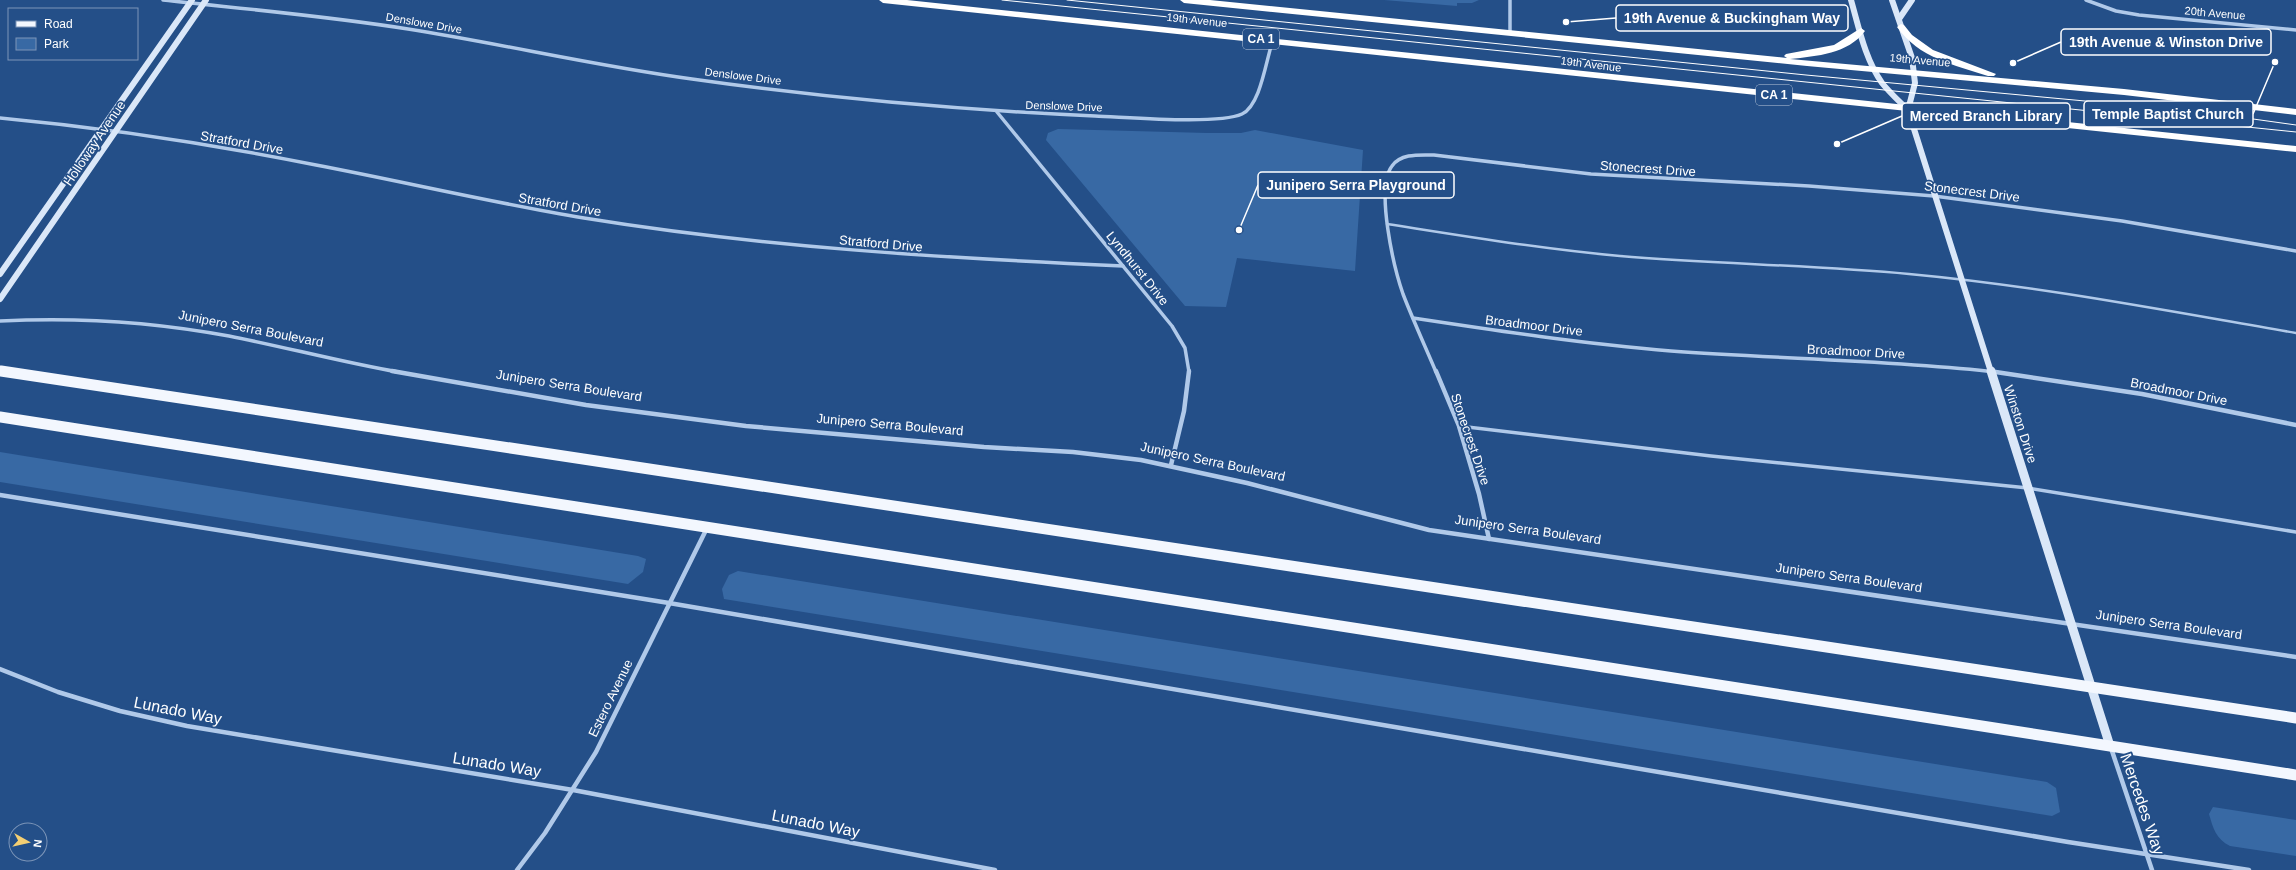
<svg xmlns="http://www.w3.org/2000/svg" width="2296" height="870" viewBox="0 0 2296 870" font-family="Helvetica,sans-serif">
<style>
.green{fill:#3869a4}
.lines{fill:none;stroke-linecap:round;stroke-linejoin:round}
.lane-far1{stroke:#b0c9e9;stroke-width:2.5}
.lane{stroke:#b0c9e9;stroke-width:3.5}
.street-far1{stroke:#b0c9e9;stroke-width:3.5}
.street{stroke:#b0c9e9;stroke-width:4.5}
.secondary-far1{stroke:#dae7f8;stroke-width:6}
.secondary{stroke:#dae7f8;stroke-width:9}
.primary-far1{stroke:#f3f7fe;stroke-width:8}
.primary{stroke:#f3f7fe;stroke-width:11}
.highway{fill:#fff;fill-rule:evenodd}
.tram{stroke:#fff;stroke-width:1}
.labels{text-anchor:middle;stroke-width:3.5;stroke-linejoin:round;paint-order:stroke}
.far-street-label{font-size:11px;fill:#fff;stroke:#244f88}
.shield{fill:#244f88;stroke:#bdcadb;stroke-width:1}
.shield-label{font-size:12px;font-weight:bold;fill:#fff}
.street-label{font-size:13px;fill:#fff;stroke:#244f88}
.near-street-label{font-size:16px;fill:#fff;stroke:#244f88}
.leader{fill:none;stroke:#fff;stroke-width:1.5}
.callout-dot{fill:#fff;stroke:#244f88;stroke-width:1.5}
.callout{fill:#244f88;stroke:#fff;stroke-width:1.5}
.callout-label{font-size:14px;text-anchor:middle;font-weight:bold;fill:#fff}
</style>
<rect width="100%" height="100%" fill="#244f88"/>
<g class="green">
<path d="M1384,0h95l-7,3h-15v3z"/>
<path d="M1058,129l149,4h34l14,-3 108,20 -8,121 -118,-13 -11,49 -41,-1 -139,-166 2,-7z"/>
<path d="M0,452l638,104 8,3 -3,13 -15,12 -628,-102z"/>
<path d="M738,571l1309,211 9,6 4,24 -8,4 -1328,-217 -2,-10 7,-14z"/>
<path d="M2213,807l83,13v36l-66,-10c-14,-7 -17,-18 -21,-32z"/>
</g>
<g class="lines">
<path class="lane-far1" d="M1387,224c77,12 155,25 233,32 96,8 193,9 289,18 130,12 258,37 387,59"/>
<path class="lane" d="M1459,426l252,30 317,32 268,44"/>
<g class="street-far1">
<path d="M163,0c82,9 164,16 245,29 95,15 188,37 284,50 133,19 268,31 403,37 31,1 123,9 147,-2 19,-9 24,-55 31,-74"/>
<path d="M1510,0v33"/>
<path d="M2086,0l30,11 23,4 157,15"/>
<path d="M997,112l175,214 13,22 4,24"/>
<path d="M0,118c106,10 211,26 316,47 89,17 178,38 268,53 178,29 359,40 539,48"/>
<path d="M1413,318c86,13 172,26 258,33 109,8 218,9 326,21"/>
<path d="M0,321c76,-4 154,1 229,15 56,11 112,26 169,36"/>
<path d="M1436,372c-11,-26 -23,-52 -33,-78 -9,-26 -28,-106 -11,-128 9,-13 28,-11 42,-11l157,19 218,12 125,10 188,25 174,30"/>
</g>
<g class="street">
<path d="M392,371l194,34 160,21 238,21 89,5 68,8 106,23 182,47 867,127"/>
<path d="M1436,371l23,55 20,68 10,45"/>
<path d="M1989,371l153,23 154,31"/>
<path d="M1171,465l13,-54 5,-40"/>
<path d="M0,495l669,108 1399,239 181,28"/>
<path d="M0,669l58,23 62,19 67,15 386,64 422,80"/>
<path d="M2111,748l41,122"/>
<path d="M517,870l28,-37 51,-81 111,-224"/>
</g>
<g class="secondary-far1">
<path d="M1851,0c8,28 14,59 31,83 8,10 17,18 26,27l83,262"/>
<path d="M1892,0l20,58 3,25 -7,27"/>
<path d="M1899,19l13,-19"/>
<path d="M0,274l192,-274"/>
<path d="M0,299l206,-299"/>
</g>
<path class="secondary" d="M1991,371l119,375"/>
<path class="primary-far1" d="M0,371l8,1"/>
<g class="primary">
<path d="M1,371l2295,347"/>
<path d="M0,417l2296,358"/>
</g>
<g class="highway">
<path d="M879,0h28l1389,146v6l-1413,-149z"/>
<path d="M1180,0h30l577,58 -3,-2 2,-2 48,-9 27,-17 4,3c-17,23 -48,25 -75,28l334,30 172,20v6l-172,-20 -317,-29 -623,-63z"/>
<path d="M1901,24l3,1 8,10 21,15 63,24 -2,2h-6c-34,-11 -69,-18 -91,-49z"/>
</g>
<g class="tram">
<path d="M1002,0l1294,132"/>
<path d="M1067,0l739,75 397,37 93,13"/>
</g>
</g>
<g class="labels">
<g class="far-street-label">
<text transform="translate(2215 13) rotate(5)" y="4">20th Avenue</text>
<text transform="translate(1197 20) rotate(6)" y="4">19th Avenue</text>
<text transform="translate(424 23) rotate(10)" y="4">Denslowe Drive</text>
<text transform="translate(1920 60) rotate(5)" y="4">19th Avenue</text>
<text transform="translate(1591 64) rotate(7)" y="4">19th Avenue</text>
<text transform="translate(743 76) rotate(7)" y="4">Denslowe Drive</text>
<text transform="translate(1064 106) rotate(2)" y="4">Denslowe Drive</text>
</g>
<g class="shield">
<rect x="1243" y="29" width="36" height="20" rx="3"/>
<rect x="1756" y="85" width="36" height="20" rx="3"/>
</g>
<g class="shield-label">
<text x="1261" y="43">CA 1</text>
<text x="1774" y="99">CA 1</text>
</g>
<g class="street-label">
<text transform="translate(242 142) rotate(10)" y="5">Stratford Drive</text>
<text transform="translate(94 143) rotate(-56)" y="5">Holloway Avenue</text>
<text transform="translate(1648 168) rotate(4)" y="5">Stonecrest Drive</text>
<text transform="translate(1972 191) rotate(7)" y="5">Stonecrest Drive</text>
<text transform="translate(560 204) rotate(10)" y="5">Stratford Drive</text>
<text transform="translate(881 243) rotate(5)" y="5">Stratford Drive</text>
<text transform="translate(1138 268) rotate(51)" y="5">Lyndhurst Drive</text>
<text transform="translate(1534 325) rotate(7)" y="5">Broadmoor Drive</text>
<text transform="translate(251 328) rotate(11)" y="5">Junipero Serra Boulevard</text>
<text transform="translate(1856 351) rotate(3)" y="5">Broadmoor Drive</text>
<text transform="translate(569 385) rotate(9)" y="5">Junipero Serra Boulevard</text>
<text transform="translate(2179 391) rotate(11)" y="5">Broadmoor Drive</text>
<text transform="translate(890 424) rotate(5)" y="5">Junipero Serra Boulevard</text>
<text transform="translate(2021 424) rotate(72)" y="5">Winston Drive</text>
<text transform="translate(1471 439) rotate(71)" y="5">Stonecrest Drive</text>
<text transform="translate(1213 461) rotate(12)" y="5">Junipero Serra Boulevard</text>
<text transform="translate(1528 529) rotate(8)" y="5">Junipero Serra Boulevard</text>
<text transform="translate(1849 577) rotate(8)" y="5">Junipero Serra Boulevard</text>
<text transform="translate(2169 624) rotate(8)" y="5">Junipero Serra Boulevard</text>
<text transform="translate(610 698) rotate(-64)" y="5">Estero Avenue</text>
</g>
<g class="near-street-label">
<text transform="translate(178 710) rotate(11)" y="6">Lunado Way</text>
<text transform="translate(497 764) rotate(9)" y="6">Lunado Way</text>
<text transform="translate(2143 804) rotate(71)" y="6">Mercedes Way</text>
<text transform="translate(816 823) rotate(11)" y="6">Lunado Way</text>
</g>
</g>
<path class="leader" d="M1566 22L1616 18M2013 63L2061 42M2275 62L2253 114M1837 144L1902 116M1239 230L1258 185"/>
<g class="callout-dot">
<circle cx="1566" cy="22" r="4"/>
<circle cx="2013" cy="63" r="4"/>
<circle cx="2275" cy="62" r="4"/>
<circle cx="1837" cy="144" r="4"/>
<circle cx="1239" cy="230" r="4"/>
</g>
<g class="callout">
<rect x="1616" y="5" width="232" height="26" rx="4"/>
<rect x="2061" y="29" width="210" height="26" rx="4"/>
<rect x="2084" y="101" width="169" height="26" rx="4"/>
<rect x="1902" y="103" width="168" height="26" rx="4"/>
<rect x="1258" y="172" width="196" height="26" rx="4"/>
</g>
<g class="callout-label">
<text x="1732" y="23">19th Avenue &amp; Buckingham Way</text>
<text x="2166" y="47">19th Avenue &amp; Winston Drive</text>
<text x="2168" y="119">Temple Baptist Church</text>
<text x="1986" y="121">Merced Branch Library</text>
<text x="1356" y="190">Junipero Serra Playground</text>
</g>
<rect x="8" y="8" width="130" height="52" fill="#244f88" stroke="#7c95b8"/>
<rect x="16" y="21" width="20" height="6" fill="#f3f7fe" stroke="#7c95b8"/>
<text x="44" y="28" font-size="12" fill="#ffffff">Road</text>
<rect x="16" y="38" width="20" height="12" fill="#3869a4" stroke="#7c95b8"/>
<text x="44" y="48" font-size="12" fill="#ffffff">Park</text>
<g transform="translate(28 842) rotate(98)"><circle r="19" fill="#244f88" stroke="#7c95b8"/>
<path d="M0-3L7 15L0 10L-7 15Z" fill="#f4cf73"/>
<text y="-6" font-size="11" font-weight="bold" text-anchor="middle" fill="#ffffff">N</text>
</g>
</svg>
